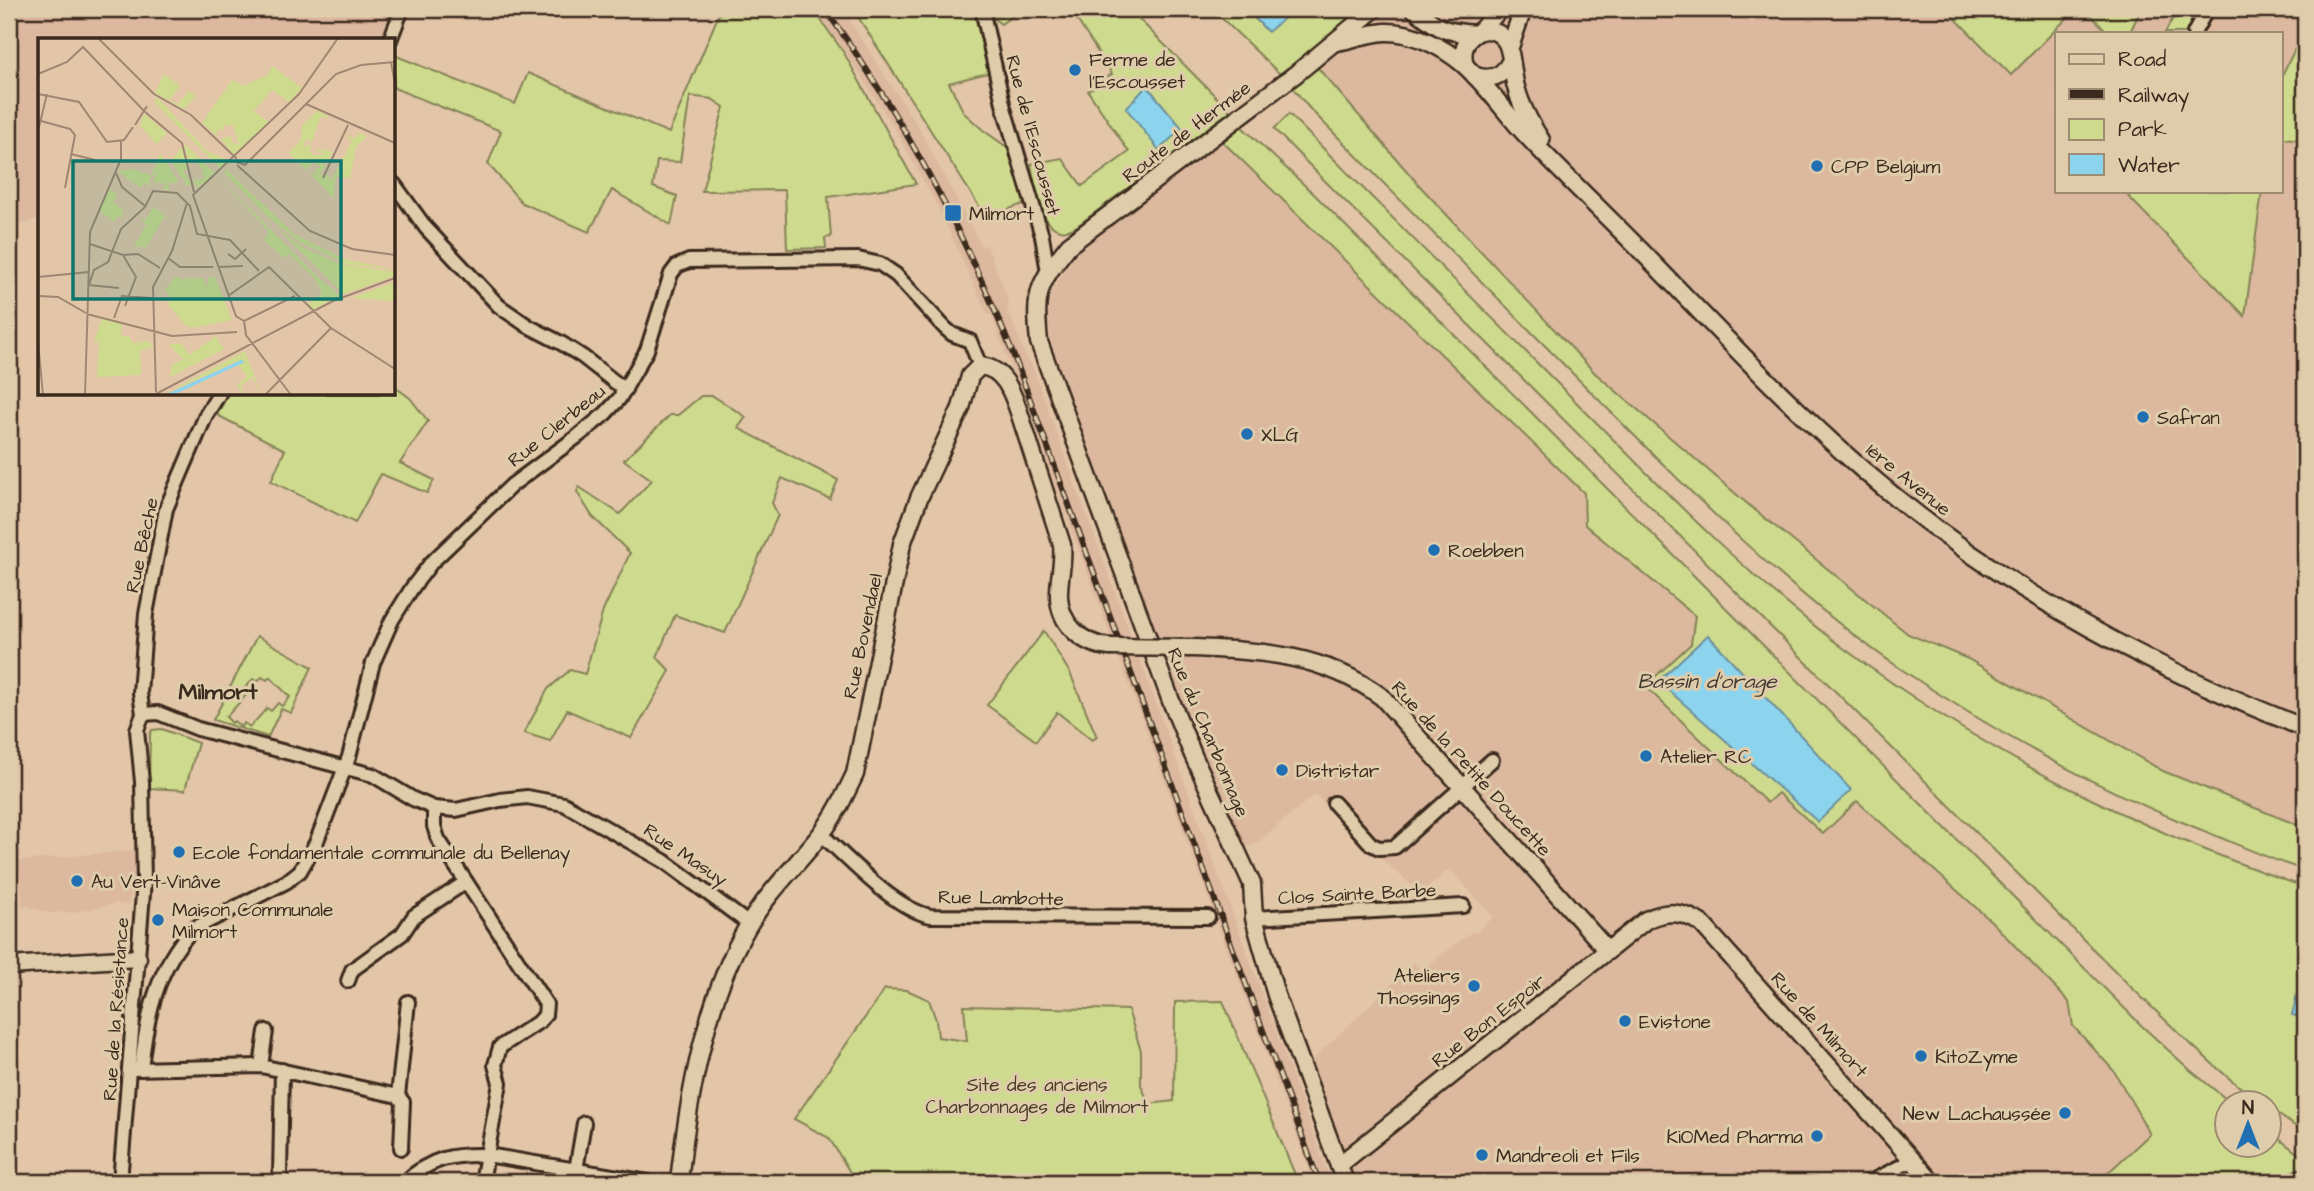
<svg xmlns="http://www.w3.org/2000/svg" width="2314" height="1191" viewBox="0 0 2314 1191" font-family="'Architects Daughter',sans-serif">
<style>
.built{fill:#dcb89e;fill-rule:evenodd}
.green{fill:#ceda8d;stroke:#848256;stroke-width:2;fill-rule:evenodd}
.water{fill:#8cd3ed;stroke:#6c8f9a;stroke-width:2}
.lines{fill:none;stroke-linecap:round;stroke-linejoin:round}
.minor-casing{stroke:#3b2a1e;stroke-width:18}
.tertiary-casing{stroke:#3b2a1e;stroke-width:21}
.motorway-casing{stroke:#3b2a1e;stroke-width:28}
.minor{stroke:#dfccaa;stroke-width:12}
.tertiary{stroke:#dfccaa;stroke-width:16}
.motorway{stroke:#dfccaa;stroke-width:23}
.rail-casing{stroke:#3b2a1e;stroke-width:6}
.rail{stroke:#dfccaa;stroke-width:3.5;stroke-dasharray:10;stroke-linecap:butt}
.tertiary-bridge-casing{stroke:#3b2a1e;stroke-width:21;stroke-linecap:butt}
.tertiary-bridge{stroke:#dfccaa;stroke-width:16}
.poi-dot{fill:#1f6fb2;stroke:#dfccaa;stroke-width:2.5}
.labels{text-anchor:middle;stroke-width:6;stroke-linejoin:round;paint-order:stroke}
.poi-label{font-size:19px;fill:#3b2a1e;stroke:#dfccaa;text-anchor:start}
.street-label{font-size:19px;fill:#3b2a1e;stroke:#dfccaa}
.park-label{font-size:19px;fill:#4a3c29;stroke:#dfccaa}
.water-label{font-size:21px;font-style:italic;fill:#433b33;stroke:#dfccaa}
.quarter-label{font-size:23px;font-weight:bold;fill:#3b2a1e;stroke:#dfccaa}
.inset-river{fill:none;stroke:#8cd3ed;stroke-width:3.5}
.inset-road{fill:none;stroke:#a08771;stroke-width:2}
.view{fill:#0f766e;fill-opacity:0.15;stroke:#0f766e;stroke-width:3.5}
.inset-edge{fill:none;stroke:#3b2a1e;stroke-width:3.5}
</style>
<rect width="100%" height="100%" fill="#e3c5a8"/>
<filter id="ink" filterUnits="userSpaceOnUse"><feTurbulence type="fractalNoise" baseFrequency=".0143" numOctaves="2"/><feDisplacementMap in="SourceGraphic" scale="14" xChannelSelector="R" yChannelSelector="G"/><feConvolveMatrix kernelMatrix="1 2 1 2 8 2 1 2 1" color-interpolation-filters="sRGB"/></filter>
<g filter="url(#ink)">
<g class="built">
<path d="M9,9h386l-11,31h-35l-2,-2 -13,2h-294v178l-31,10z"/>
<path d="M820,9h22l75,116 65,122 4,-2 4,9 18,45 -1,10 20,51 4,3 300,819h-17l-323,-868 -3,1 -48,-104 -41,-75 -46,-73 -35,-50z"/>
<path d="M1349,9h956v819l-142,-57 -195,-112 -60,-25 -158,-128 -155,-133 -177,-189 -100,-116 4,-23 28,-25zM2057,33h224v158h-224z"/>
<path d="M1223,142l361,351 1,33 110,91 -4,27 -46,41 122,118 11,-10 45,41 33,-33 135,120 78,81 4,24 41,45 37,64 -53,47h-751l-42,-115 109,-104 7,8 52,-40 2,2 18,-16 -43,-48 -29,24 -66,-57 -40,-42 -61,51 -9,2 -42,-91 -150,-406 -6,-33 5,-23 11,-23 17,-21z"/>
<path d="M136,850l-1,26 -7,29 -12,-2 -40,9 -28,1 -26,-8 -2,-32 -11,1v-12z"/>
</g>
<g class="green">
<path d="M721,9h92l31,44 72,131 -88,13 3,40 -6,1 1,10 -39,1 -2,-59 -83,1 22,-84 -12,-8 -22,-3 -10,66 -23,-1 -4,26 24,9 -6,29 -59,-35 -23,42 -67,-29 -34,-39 13,-33 -107,-43v-33l121,49 13,-31 141,60z"/>
<path d="M853,9h125l13,63 -42,11 15,30 19,17 24,17 5,-2 17,57 -43,15z"/>
<path d="M988,9h34l-21,15 -11,-8z"/>
<path d="M1070,9h59l101,102 -153,115c-36,21 -41,-39 -46,-62l31,-6 20,28 47,-34 -41,-61 24,-17z"/>
<path d="M1212,9h34l21,22 28,-22h54l2,11 -29,25 -42,29z"/>
<path d="M1946,9h130l-65,66z"/>
<path d="M2084,9h57l-10,21 6,3h-28z"/>
<path d="M2183,9h10l3,3 -8,21h-23l9,-17 4,2z"/>
<path d="M2305,29v111l-24,-2v-61z"/>
<path d="M1318,68l100,116 177,189 155,133 158,128 60,25 195,112 142,57v42c-34,-10 -68,-26 -101,-39 -107,-42 -208,-98 -303,-162 -114,-78 -212,-178 -308,-275 -95,-95 -189,-190 -283,-285l-18,-22z"/>
<path d="M1289,114c98,98 196,196 293,294 84,85 168,171 264,242 142,105 292,180 459,237v246l-36,-25 -1,-4c-20,-1 -118,-99 -138,-118l-798,-798 -58,-59z"/>
<path d="M1241,126l74,69 827,831 48,44 41,33 -5,1v42h42l1,-15 36,28v7l-37,16h-170l52,-48 -36,-63 -41,-45 -4,-24 -78,-81 -134,-120 -34,33 -45,-41 -11,10 -122,-117 46,-42 4,-28 -110,-91 -1,-32 -361,-351z"/>
<path d="M2123,191h139l-17,125z"/>
<path d="M394,386l16,12 18,23 -28,42 34,17 -7,13 -46,-19 -26,49 -84,-42 14,-31 -68,-35 11,-21h166z"/>
<path d="M701,396h12l33,21 -8,11 100,52 -8,19 -48,-21 -10,25 6,12 -53,118 -50,-18 -18,42 13,14 -39,67 -64,-28 -17,31 -26,-8 24,-44 22,-19 15,4 18,-63 27,-58 -38,-37 -15,-24 2,-5 41,27 32,-34 -28,-20 46,-45h8z"/>
<path d="M1044,631l26,42 27,64 -5,3 -35,-28 -21,29 -49,-36z"/>
<path d="M257,636l55,31 -21,46 -10,-4 -13,28 -55,-17zM262,677l5,3 3,-3 20,20 -8,9 -4,-3 -7,8 -4,-3 -17,19 -6,-4 -3,4 -7,-6 -2,2 -6,-6 23,-25 -4,-4 8,-9 4,3z"/>
<path d="M162,729l36,14 -13,47 -36,-2 1,-54 2,-4z"/>
<path d="M885,989l22,1 22,10 7,20 2,17 29,4 -3,-35 164,4 13,41v34l8,19 25,-3 1,-99 48,-1 75,181h-442l-27,-44 -35,-19z"/>
</g>
<g class="water">
<path d="M1246,9h49l-27,23z"/>
<path d="M1147,86l35,42 -23,22 -33,-42z"/>
<path d="M1708,635l143,155 -33,32 -160,-141z"/>
<path d="M2305,963v55l-13,-3z"/>
</g>
<g class="lines">
<defs>
<g id="minor">
<path d="M982,9l22,99 38,128 6,36"/>
<path d="M2194,33l13,-24"/>
<path d="M390,40l12,-31"/>
<path d="M394,184l32,44 73,78 29,20 33,17 22,14 42,33"/>
<path d="M143,714l15,-1 40,16 175,46 40,24 21,9 22,2 44,-10 27,-3 37,7 100,57 85,63"/>
<path d="M1334,803l37,41 8,4 16,-1 97,-87"/>
<path d="M434,808v18l4,13 108,165 -1,11 -5,6 -40,26 -5,18 5,18 -18,99"/>
<path d="M821,834c28,25 73,75 110,82l277,1"/>
<path d="M1254,918l209,-12"/>
<path d="M348,981l4,-11 50,-36 12,-18 52,-34"/>
<path d="M261,1066l5,-35"/>
<path d="M133,1069l128,-3 137,30"/>
<path d="M141,1069c5,-50 16,-103 52,-140l93,-47 14,-11 16,-28 33,-86 24,-94 19,-43 20,-32 19,-25 81,-78 66,-49 27,-22 14,-15 28,-49 24,-76 6,-8 12,-5 169,-2 22,5 16,11 49,53 7,6 18,7 10,25"/>
<path d="M282,1070l-2,105 3,7"/>
<path d="M401,1148l2,-46 -5,-6 10,-94"/>
<path d="M576,1170l8,-47"/>
<path d="M120,1182l24,-301 -2,-99 -5,-52 6,-16 -3,-21 6,-79 20,-105 40,-94 13,-21"/>
<path d="M405,1182c26,-24 47,-28 82,-27l161,27"/>
<path d="M1870,1182l41,-21"/>
</g>
<g id="tertiary">
<path d="M1414,9c26,20 26,22 61,25"/>
<path d="M1480,31l20,-22"/>
<path d="M1337,42c16,-3 32,-9 48,-10 27,-1 58,15 78,32 24,21 43,50 65,73 40,42 81,81 121,122 70,72 138,145 214,211 130,113 282,196 442,258"/>
<path d="M1510,47l13,-38"/>
<path d="M1465,65c-9,-27 22,-48 40,-25 7,9 7,34 11,47 5,20 14,36 25,53"/>
<path d="M1475,76c16,5 28,0 35,-14"/>
<path d="M1189,648c72,3 133,5 193,49l226,254"/>
<path d="M9,966l129,-8"/>
<path d="M1339,1165l307,-245c21,-10 37,-9 56,4l230,258"/>
<path d="M679,1182c9,-83 26,-183 69,-256 20,-34 49,-61 73,-92 14,-18 24,-39 34,-60l47,-230 17,-46 42,-90 9,-32 10,-10c24,2 32,26 39,46l43,133c2,17 -3,31 -3,48 -1,30 23,52 51,54"/>
<path d="M1345,1182l-69,-187 -22,-77 -2,-34 -59,-129 -22,-54 -132,-359c-5,-50 -1,-58 30,-97l228,-172 77,-64"/>
</g>
<path id="motorway" d="M2302,1182l3,-1"/>
</defs>
<use href="#minor" class="minor-casing"/>
<use href="#tertiary" class="tertiary-casing"/>
<use href="#motorway" class="motorway-casing"/>
<use href="#minor" class="minor"/>
<use href="#tertiary" class="tertiary"/>
<use href="#motorway" class="motorway"/>
<defs>
<path id="rail" d="M825,9c80,110 142,229 192,355l302,818"/>
</defs>
<use href="#rail" class="rail-casing"/>
<use href="#rail" class="rail"/>
<defs>
<path id="tertiary-bridge" d="M1110,647l79,1"/>
</defs>
<use href="#tertiary-bridge" class="tertiary-bridge-casing"/>
<use href="#tertiary-bridge" class="tertiary-bridge"/>
</g>
</g>
<g class="poi-dot">
<circle cx="1075" cy="70" r="7"/>
<circle cx="1817" cy="166" r="7"/>
<rect x="944" y="204" width="18" height="18" rx="3.5"/>
<circle cx="2143" cy="417" r="7"/>
<circle cx="1247" cy="434" r="7"/>
<circle cx="1434" cy="550" r="7"/>
<circle cx="1646" cy="756" r="7"/>
<circle cx="1282" cy="770" r="7"/>
<circle cx="179" cy="852" r="7"/>
<circle cx="77" cy="881" r="7"/>
<circle cx="158" cy="920" r="7"/>
<circle cx="1474" cy="986" r="7"/>
<circle cx="1625" cy="1021" r="7"/>
<circle cx="1921" cy="1056" r="7"/>
<circle cx="2065" cy="1113" r="7"/>
<circle cx="1817" cy="1136" r="7"/>
<circle cx="1482" cy="1155" r="7"/>
</g>
<g class="labels">
<g class="poi-label">
<text x="1089" y="66">Ferme de<tspan x="1089" dy="22">l'Escousset</tspan></text>
<text x="1831" y="173">CPP Belgium</text>
<text x="969" y="220">Milmort</text>
<text x="2157" y="424">Safran</text>
<text x="1261" y="441">XLG</text>
<text x="1448" y="557">Roebben</text>
<text x="1660" y="763">Atelier RC</text>
<text x="1296" y="777">Distristar</text>
<text x="193" y="859">Ecole fondamentale communale du Bellenay</text>
<text x="91" y="888">Au Vert-Vinâve</text>
<text x="172" y="916">Maison Communale<tspan x="172" dy="22">Milmort</tspan></text>
<text x="1460" y="982" text-anchor="end">Ateliers<tspan x="1460" dy="22">Thossings</tspan></text>
<text x="1639" y="1028">Evistone</text>
<text x="1935" y="1063">KitoZyme</text>
<text x="2051" y="1120" text-anchor="end">New Lachaussée</text>
<text x="1803" y="1143" text-anchor="end">KiOMed Pharma</text>
<text x="1496" y="1162">Mandreoli et Fils</text>
</g>
<g class="street-label">
<text transform="translate(1186 131) rotate(-37)" y="7">Route de Hermée</text>
<text transform="translate(1034 135) rotate(75)" y="7">Rue de l'Escousset</text>
<text transform="translate(556 425) rotate(-39)" y="7">Rue Clerbeau</text>
<text transform="translate(1909 479) rotate(39)" y="7">1ère Avenue</text>
<text transform="translate(141 545) rotate(-78)" y="7">Rue Bêche</text>
<text transform="translate(862 636) rotate(-78)" y="7">Rue Bovendael</text>
<text transform="translate(1209 732) rotate(67)" y="7">Rue du Charbonnage</text>
<text transform="translate(1472 768) rotate(48)" y="7">Rue de la Petite Doucette</text>
<text transform="translate(686 854) rotate(34)" y="7">Rue Masuy</text>
<text transform="translate(1357 893) rotate(-3)" y="7">Clos Sainte Barbe</text>
<text transform="translate(1001 897) rotate(1)" y="7">Rue Lambotte</text>
<text transform="translate(115 1009) rotate(-86)" y="7">Rue de la Résistance</text>
<text transform="translate(1488 1020) rotate(-38)" y="7">Rue Bon Espoir</text>
<text transform="translate(1820 1024) rotate(48)" y="7">Rue de Milmort</text>
</g>
<g class="park-label">
<text x="1037" y="1091">Site des anciens<tspan x="1037" dy="22">Charbonnages de Milmort</tspan></text>
</g>
<g class="water-label">
<text x="1707" y="688">Bassin d'orage</text>
</g>
<g class="quarter-label">
<text x="218" y="699">Milmort</text>
</g>
</g>
<g transform="translate(38 38)">
<rect width="357" height="357" fill="#e3c5a8"/>
<path d="M234,28l30,22 -13,14 -17,-12 -18,21 15,11 -34,34 -14,-17 10,-3 1,6 7,3 -7,-22 -2,4 -7,-3 1,7 -5,-2 -3,6 -14,-12 30,-43 12,6 23,-11zM126,36l16,12 -11,14 9,4 11,-13 7,5 -12,13 -29,-16zM118,58l52,56 21,8 -8,9 -66,-66zM280,72l12,8 -10,-1 -8,25 -5,-3 -5,9 9,-4 -1,8 4,3h10l-9,-7 18,4 -5,9h-6l1,5 5,-3 -10,12 -5,-3 7,-5 -6,-5 -8,8 -17,-17 12,-13 1,-14zM106,76l23,19 -10,11 -17,-18zM321,95l8,3 -11,11 -6,31 -14,-1 -3,21 -22,-24 17,1 3,6 21,-40 -7,-7 10,5zM146,105l32,31 -19,14 -4,-8 11,-1 -2,-10 -7,-10 -6,5zM144,109l6,22 -5,2 9,13 -5,2 -16,-25zM122,115l19,29 -10,2v6h-5v-7h-10l2,-11 -7,8 2,7 -7,-4 -3,5 -24,-17 17,-2 17,7zM188,131l68,65 50,25 51,11 -48,-6 -46,-21 -33,-26 -43,-43zM184,136l55,54 27,20 36,16 55,8v4l-51,18zM179,138l104,104 20,16 -30,14 -4,-4 15,-14 -9,-15 -24,-23 -5,4 -20,-18 5,-8zM70,151l9,5 -4,8 10,8 -1,8 -5,-2 -3,6 -16,-13zM116,169l15,12 -5,-2 -18,30 -12,-1 12,-21 -6,-8 5,3zM138,238l8,5 1,-3h19l2,11 3,-12h6l17,43 -39,8 -8,-3 -18,-22 5,-5 -7,-7zM357,244v19l-44,-3zM65,278l19,7 -1,13h8l4,7 15,-2 6,6 -14,3 1,25 -44,2 2,-35 -5,-1zM178,298l8,13 -54,28 2,-12 11,-6 -14,-14 12,-2 9,12zM207,313l15,40 -8,-14 -11,9 2,9 -6,-10 10,-8 -11,-15 -73,33z" fill="#ceda8d"/>
<path class="inset-river" d="M131,357l74,-34"/>
<path class="inset-road" d="M60,0l56,56 37,21 46,44M353,24l4,22M0,36l29,-12 16,-15 61,64 38,32 12,49M0,56l41,8 28,40 17,-2 9,-13M268,66l89,39M3,83l29,8 5,6 -10,53M97,87l12,-19M0,93l9,-37M33,116l24,6M196,123l11,4 91,-91 25,-9 34,-3M199,127l73,66 42,18 43,6M78,135l6,14 23,19M285,140l25,-53M52,206l33,11 15,-1 22,14M190,216l7,5 11,-10M85,217l13,22 -11,29M130,220l12,9h33M180,229l25,-1M0,239l51,-5M50,247l31,3M51,247l5,-15 14,-8 13,-33 24,-22 8,-16 24,2 13,13 7,28 33,6 29,31M0,258l20,1 28,16M190,258l41,-29 62,61 64,41M49,276l85,22 65,-4M76,280l8,-22 30,2M206,283l-8,-5 -43,-121 106,-101 39,-56M206,283l2,14 45,60M206,283l51,-25M0,304l5,53M118,354l-3,-105 19,-36 15,-48M47,357l5,-163 31,-73v-18M116,357l179,-94 62,-23M227,357l66,-67"/>
<path class="view" d="M35,123h268v138h-268z"/>
<rect width="357" height="357" class="inset-edge"/>
</g>
<rect width="2314" height="1191" fill="none" stroke="#dfccaa" stroke-width="35"/>
<rect x="18" y="18" width="2279" height="1156" fill="none" stroke="#3b2a1e" stroke-width="2.5" filter="url(#ink)"/>
<rect x="2055" y="32" width="228" height="161" fill="#dfccaa" stroke="#9d8b72" stroke-width="2"/>
<rect x="2069" y="54" width="35" height="10" fill="#dfccaa" stroke="#9d8b72" stroke-width="2"/>
<text x="2118" y="66" font-size="21" fill="#3b2a1e">Road</text>
<rect x="2069" y="89" width="35" height="10" fill="#3b2a1e" stroke="#9d8b72" stroke-width="2"/>
<text x="2118" y="102" font-size="21" fill="#3b2a1e">Railway</text>
<rect x="2069" y="119" width="35" height="21" fill="#ceda8d" stroke="#9d8b72" stroke-width="2"/>
<text x="2118" y="136" font-size="21" fill="#3b2a1e">Park</text>
<rect x="2069" y="154" width="35" height="21" fill="#8cd3ed" stroke="#9d8b72" stroke-width="2"/>
<text x="2118" y="172" font-size="21" fill="#3b2a1e">Water</text>
<g transform="translate(2248 1124)"><circle r="33" fill="#dfccaa" stroke="#9d8b72" stroke-width="2"/>
<path d="M0-5L12 26L0 18L-12 26Z" fill="#1f6fb2"/>
<text y="-10" font-size="19" font-weight="bold" text-anchor="middle" fill="#3b2a1e">N</text>
</g>
</svg>
